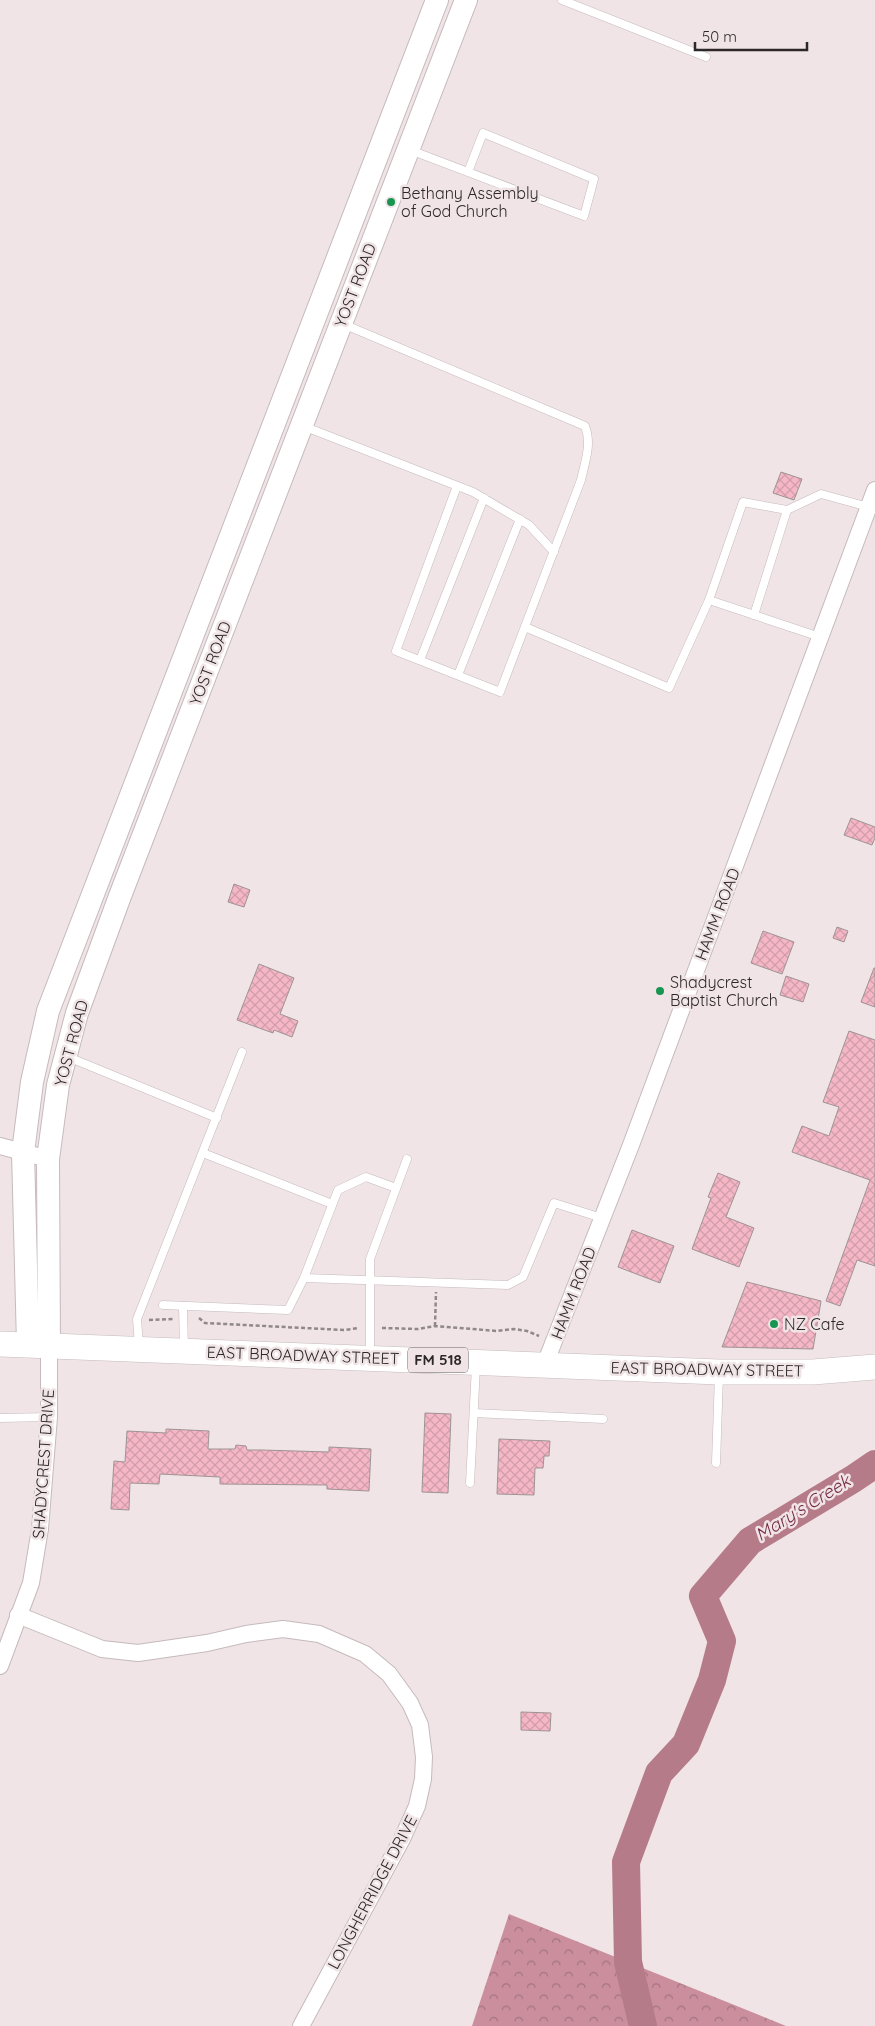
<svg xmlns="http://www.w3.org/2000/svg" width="875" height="2026" viewBox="0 0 875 2026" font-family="Quicksand,sans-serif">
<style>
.forest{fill:url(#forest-crowns)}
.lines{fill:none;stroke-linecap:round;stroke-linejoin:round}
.river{stroke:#b57b89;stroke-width:28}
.building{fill:url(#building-cross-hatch);stroke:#9e9395}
.service-casing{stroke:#c5babc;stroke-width:9}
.minor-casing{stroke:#c5babc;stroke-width:18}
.secondary-casing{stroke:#c5babc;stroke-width:24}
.primary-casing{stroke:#c5babc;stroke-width:26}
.path{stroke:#91888a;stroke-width:2.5;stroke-dasharray:4 2.5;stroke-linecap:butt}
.service{stroke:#fff;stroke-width:8}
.minor{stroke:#fff;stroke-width:16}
.secondary{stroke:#fff;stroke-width:22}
.primary{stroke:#fff;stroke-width:25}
.poi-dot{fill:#199552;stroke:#f0e4e6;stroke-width:2}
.labels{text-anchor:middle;stroke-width:5;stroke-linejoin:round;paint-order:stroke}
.shield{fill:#f0e4e6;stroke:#676062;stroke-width:1}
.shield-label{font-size:15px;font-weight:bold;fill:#2c2829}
.poi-label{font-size:16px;fill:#2c2829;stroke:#f0e4e6;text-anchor:start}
.street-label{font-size:16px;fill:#2c2829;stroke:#f0e4e6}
.water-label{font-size:18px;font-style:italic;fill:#742c43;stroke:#f0e4e6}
</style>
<defs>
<pattern id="forest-crowns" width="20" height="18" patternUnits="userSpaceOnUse" patternTransform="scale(1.25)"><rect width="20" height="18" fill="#ca8e9d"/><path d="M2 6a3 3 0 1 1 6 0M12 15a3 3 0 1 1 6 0" fill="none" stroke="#a47480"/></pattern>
<pattern id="building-cross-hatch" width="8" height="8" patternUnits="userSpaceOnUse" patternTransform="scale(1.25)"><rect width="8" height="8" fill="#f5b7c6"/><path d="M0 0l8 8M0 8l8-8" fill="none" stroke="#d29daa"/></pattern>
</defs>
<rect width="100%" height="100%" fill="#f0e4e6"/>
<path class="forest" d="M509,1914l277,112h-314z"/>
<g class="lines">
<path class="river" d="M643,2026l-15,-64 -2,-100 33,-89 27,-29 26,-64 10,-39 -19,-45 47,-55 103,-62 22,-15"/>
</g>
<g class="building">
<path d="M781,472l21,7 -8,21 -21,-7z"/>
<path d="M851,818l24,9v11l-3,7 -28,-10z"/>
<path d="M234,884l16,6 -6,17 -16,-5z"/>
<path d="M837,927l11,4 -4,11 -11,-4z"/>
<path d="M763,931l31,11 -12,32 -31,-11z"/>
<path d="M259,964l35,14 -14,36 18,7 -6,16 -18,-7 -1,3 -36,-13z"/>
<path d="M874,968h1v39l-14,-5z"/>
<path d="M786,976l23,8 -6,18 -23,-7z"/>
<path d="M849,1031l26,9v226l-18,-6 -17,46 -14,-5 44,-121 -78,-28 10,-26 27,10 10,-29 -16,-5z"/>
<path d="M718,1173l22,9 -14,35 28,11 -15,39 -47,-18 19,-51 -3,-1z"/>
<path d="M632,1230l42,16 -14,37 -42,-16z"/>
<path d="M747,1282l74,19 -8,48 -91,-2z"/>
<path d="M425,1413l26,1 -3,79 -26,-1z"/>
<path d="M166,1429l43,2 -1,18h27l1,-4 10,1 1,4h15l67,2v-5l42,2 -2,42 -42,-2v-4l-107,-1v-7l-60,-3 -1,10 -29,-1 -1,27 -18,-1 3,-48 11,1 2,-31 39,2z"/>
<path d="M499,1439l51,2 -1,15h-5l-1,12h-8l-1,27 -37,-1z"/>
<path d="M521,1712l30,1 -1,18 -29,-1z"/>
</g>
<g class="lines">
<defs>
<g id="service">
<path d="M562,0l144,57"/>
<path d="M410,150l174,66 10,-37 -111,-46 -15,39"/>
<path d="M343,324l242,102c7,18 0,36 -4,54l-81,212 -104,-41 61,-165"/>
<path d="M303,426l170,66 56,33 25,27"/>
<path d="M787,510l34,-16 48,13"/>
<path d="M709,600l34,-98 44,8 -33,105"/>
<path d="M525,627l144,61 40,-88 111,37"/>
<path d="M420,660l64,-162"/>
<path d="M458,675l62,-156"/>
<path d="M68,1057l149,61"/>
<path d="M203,1153l129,51"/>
<path d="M304,1278l204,7 15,-8 31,-74 48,15"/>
<path d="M163,1305l125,5 16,-32 34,-88 28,-13 30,11"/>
<path d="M183,1306l1,43"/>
<path d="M139,1345l-2,-26 105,-267"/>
<path d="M370,1356v-97l37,-100"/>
<path d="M474,1413l129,6"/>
<path d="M0,1418l49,-1"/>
<path d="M716,1463l3,-88"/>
<path d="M470,1483l6,-117"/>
</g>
<g id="minor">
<path d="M0,1146l48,13"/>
<path d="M545,1364l86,-219 244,-655"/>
<path d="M18,1615l84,34 36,4 69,-10 39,-9 37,-5 36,5 46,20 24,20 21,29 10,22 4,32 -1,22 -6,27 -15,33 -101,187"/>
<path d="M0,1666l31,-83 9,-54 9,-112v-71"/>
</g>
<g id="secondary">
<path d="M28,1344l-5,-192 9,-70 16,-71 389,-1011"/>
<path d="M49,1346l-1,-187 10,-74 19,-72 43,-117 346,-896"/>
</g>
<path id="primary" d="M0,1344l719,28h94l62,-5"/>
</defs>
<use href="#service" class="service-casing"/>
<use href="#minor" class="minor-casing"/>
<use href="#secondary" class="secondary-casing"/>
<use href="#primary" class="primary-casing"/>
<g class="path">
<path d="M199,1318l6,5 139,7 15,-2"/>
<path d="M149,1320l24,-1"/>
<path d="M435,1326l1,-34"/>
<path d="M382,1328l36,1 17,-3 62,5 17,-2 13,2 12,5"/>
</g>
<use href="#service" class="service"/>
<use href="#minor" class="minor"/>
<use href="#secondary" class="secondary"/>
<use href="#primary" class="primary"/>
</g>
<g class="poi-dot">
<circle cx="391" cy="202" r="5"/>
<circle cx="660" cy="991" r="5"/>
<circle cx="774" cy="1324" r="5"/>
</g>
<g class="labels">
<rect class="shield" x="408" y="1347.5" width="60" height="25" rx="4"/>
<g class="shield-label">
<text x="438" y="1365">FM 518</text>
</g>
<g class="poi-label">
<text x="401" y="199">Bethany Assembly<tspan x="401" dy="18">of God Church</tspan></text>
<text x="670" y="988">Shadycrest<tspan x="670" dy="18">Baptist Church</tspan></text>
<text x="784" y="1330">NZ Cafe</text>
</g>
<g class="street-label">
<text transform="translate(355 285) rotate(-69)" y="6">YOST ROAD</text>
<text transform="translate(210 663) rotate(-69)" y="6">YOST ROAD</text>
<text transform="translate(717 914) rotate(-69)" y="6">HAMM ROAD</text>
<text transform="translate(71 1043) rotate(-75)" y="6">YOST ROAD</text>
<text transform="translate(573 1293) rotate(-69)" y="6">HAMM ROAD</text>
<text transform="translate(303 1355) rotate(2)" y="6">EAST BROADWAY STREET</text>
<text transform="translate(707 1369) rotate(1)" y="6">EAST BROADWAY STREET</text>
<text transform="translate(43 1464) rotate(-86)" y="6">SHADYCREST DRIVE</text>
<text transform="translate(372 1892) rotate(-62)" y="6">LONGHERRIDGE DRIVE</text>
</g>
<g class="water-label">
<text transform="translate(803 1508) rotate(-32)" y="6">Mary's Creek</text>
</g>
</g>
<path d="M695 42v8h112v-8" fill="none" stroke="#2c2829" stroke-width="2.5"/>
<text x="702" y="42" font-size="15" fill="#2c2829" stroke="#f0e4e6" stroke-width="4" paint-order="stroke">50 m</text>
</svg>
